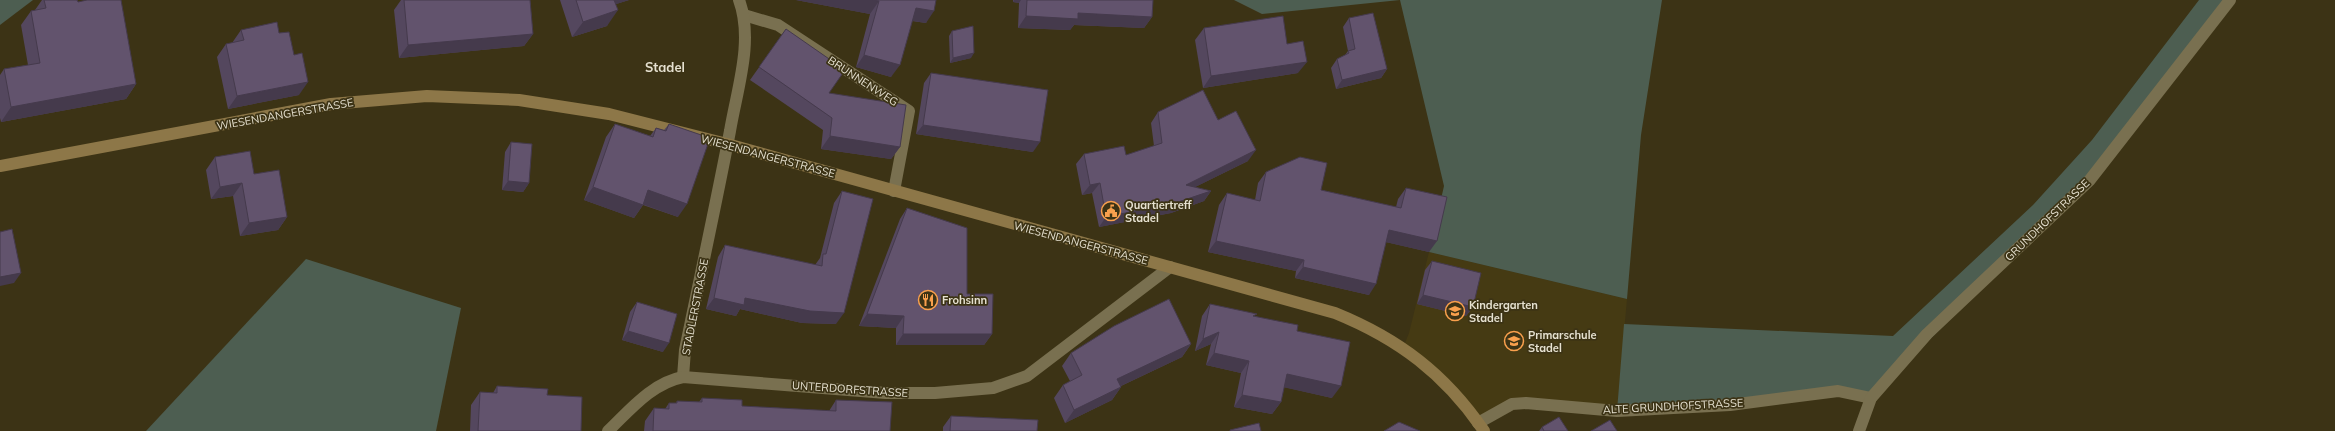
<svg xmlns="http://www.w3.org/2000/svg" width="2335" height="431" viewBox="0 0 2335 431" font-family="Mulish,sans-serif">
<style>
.built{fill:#453a13}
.green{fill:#4d5e51}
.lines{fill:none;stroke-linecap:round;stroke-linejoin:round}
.minor{stroke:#797050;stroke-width:12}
.tertiary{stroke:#797050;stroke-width:12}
.secondary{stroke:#8d7748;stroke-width:12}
.wall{fill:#54475e}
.shaded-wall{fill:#453a4c}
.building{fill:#62536d;stroke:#453a4c}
.labels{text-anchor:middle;stroke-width:3.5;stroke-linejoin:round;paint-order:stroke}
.street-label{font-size:11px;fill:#e6e1d0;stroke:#3c3315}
.poi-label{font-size:11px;font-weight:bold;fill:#e6e1d0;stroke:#3c3315;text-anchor:start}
.quarter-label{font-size:13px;font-weight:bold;fill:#e6e1d0;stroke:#3c3315}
</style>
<rect width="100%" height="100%" fill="#3c3315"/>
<path class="built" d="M1429,252l198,47 -10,112 -91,-8 -48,20 -75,-75 6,-15z"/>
<g class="green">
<path d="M0,0h33l-33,25z"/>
<path d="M1234,0h428l-21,135 -14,164 -198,-47 15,-66 -44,-186 -138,14z"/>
<path d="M2199,0h31l-141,181 -218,217 -33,-7 -221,20 7,-87 269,12 140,-131 59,-65z"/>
<path d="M306,259l155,49 -25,123h-290z"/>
</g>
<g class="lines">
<g class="minor">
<path d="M744,15l34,10 131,86 -15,80"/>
<path d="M683,377l2,-27c15,-73 31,-146 45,-219 7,-42 24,-90 9,-131"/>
<path d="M1478,423l34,-19 14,-1 91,8 113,-6 108,-14 33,7"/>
</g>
<g class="tertiary">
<path d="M608,431c22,-21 44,-48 75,-54l203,16h49l58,-5 34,-12 143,-109"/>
<path d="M1859,431l12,-33 56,-64 162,-153 141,-181"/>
</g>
<path class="secondary" d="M0,166l331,-62 96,-8 92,4 90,14 118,30 608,169c64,26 110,61 149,118"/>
</g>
<g class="wall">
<path d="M42,0h35l1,2 58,82 -10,15 -125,23 -1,-4v-43l4,-6 24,-4 -7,-40 10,-14 4,-1z"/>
<path d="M401,0h129l3,34 -9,12 -125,12 -5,-48z"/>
<path d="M560,0h69l-13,4 -9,22 -35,11z"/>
<path d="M796,0h140l-10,23 -14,-2 -21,56 -35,-10 14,-53z"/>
<path d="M1013,0h140l-1,17 -8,11 -70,-3 -4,5 -52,-2 1,-25 -6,-1z"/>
<path d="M1349,18l38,51 -6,9 -45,11 -5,-21 6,-9 8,-4 3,-4 -5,-24z"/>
<path d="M1204,28l83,16 11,29 -95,15 -8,-48z"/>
<path d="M786,29l43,64 71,54 -9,12 -70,-10 2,-19 -73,-50z"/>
<path d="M241,30l38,3 20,62 -71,14 -11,-52 9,-13 6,-1z"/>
<path d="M952,31l19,27 -21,5 -1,-27z"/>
<path d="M931,73l102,79 -117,-18 8,-51z"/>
<path d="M1158,112l60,8 30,41 -53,26 16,4 -7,10 -33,12 -72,14 -7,-34 -10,2 -6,-31 8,-10 42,1 28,-9 -3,-23z"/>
<path d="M615,124l35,12 6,-8 8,2 5,-6 9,93 -35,-12 -9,13 -50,-18 22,-63z"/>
<path d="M511,142l18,41 -6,9 -21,-2 3,-38z"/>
<path d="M215,157l39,17 33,43 -9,13 -38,6 -7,-40 -22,3 -5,-29z"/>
<path d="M1266,172l55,18 75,17 2,-8 8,-11 23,64 -43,-10 -17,53 -74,-17 1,-7 -88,-19 11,-47 8,-12 28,7 3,-17z"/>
<path d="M842,191l-6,133 -34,-1 -62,-14 -4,7 -30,-7 12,-52 7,-12 90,20 5,-7 14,-55z"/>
<path d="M907,208l60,86 25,40 -8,11h-88v-17l-37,-2 41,-107z"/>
<path d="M1432,261l41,46 -7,9 -49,-12 8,-34z"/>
<path d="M637,302l26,50 -41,-12 8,-28z"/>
<path d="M1210,304l45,12 42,15 35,67 -48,-11 -3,15 -9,12 -38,-7 7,-34 -35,-8 5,-21 -16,7 7,-35z"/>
<path d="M1191,344l-9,13 -61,29v1l-9,13 -47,23 -11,-25 9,-13 7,-4 -8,-15 9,-13z"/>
<path d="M497,386l50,9 34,36h-111l1,-26 9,-13 13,1z"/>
<path d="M702,398l40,8 87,5 7,-11 54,31h-246l1,-10 9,-13 11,1 4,-6h7l1,-2 22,1z"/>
<path d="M951,416l86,15h-94v-4z"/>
<path d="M1542,427l2,4h-5z"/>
</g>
<g class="shaded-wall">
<path d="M608,0h21l-28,9z"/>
<path d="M796,0h76l7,1 -9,13z"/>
<path d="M1014,0h7l-2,3 -6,-1z"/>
<path d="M916,8l18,3 -8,12 -19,-3z"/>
<path d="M618,10l-11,16 -35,11 11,-15z"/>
<path d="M1078,13l74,4 -8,11 -70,-3 -4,5 -52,-2 8,-12z"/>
<path d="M533,34l-9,12 -125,12 9,-13z"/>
<path d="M974,53l-3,5 -21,5 3,-5z"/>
<path d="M864,55l36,10 -9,12 -35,-10z"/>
<path d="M1307,62l-9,11 -95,15 8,-12z"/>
<path d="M1387,69l-6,9 -45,11 6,-9z"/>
<path d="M308,82l-9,13 -71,14 9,-13z"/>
<path d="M136,84l-10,15 -125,23 10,-15z"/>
<path d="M923,125l117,17 -7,10 -117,-18z"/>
<path d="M830,136l70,11 -9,12 -70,-10z"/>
<path d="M1256,150l-8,11 -69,34 7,-10z"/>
<path d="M508,181l21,2 -6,9 -21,-2z"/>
<path d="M242,183l-9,13 -22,3 9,-12z"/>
<path d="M1100,183l-8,10 -10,2 8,-10z"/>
<path d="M593,187l50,18 -9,13 -50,-18z"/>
<path d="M648,190l39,14 -9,13 -39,-14z"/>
<path d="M1211,191l-7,10 -33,12 -72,14 7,-10z"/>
<path d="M287,217l-9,13 -38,6 9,-13z"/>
<path d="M1389,230l48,11 -8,11 -48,-11z"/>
<path d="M1216,241l88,19 -8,11 -88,-19z"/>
<path d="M1303,267l73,17 -7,11 -74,-17z"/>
<path d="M21,273l-7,10 -14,3v-9z"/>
<path d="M1423,295l50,12 -7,9 -49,-12z"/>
<path d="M714,298h31l99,15 -8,11 -34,-1 -62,-14 -4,7 -30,-7z"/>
<path d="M867,314l37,2 -8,12 -37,-2z"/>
<path d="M628,331l41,12 -6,9 -41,-12z"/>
<path d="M1219,332l-8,12 -16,7 8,-12z"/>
<path d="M903,334h89l-8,11h-88z"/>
<path d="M1191,344l-9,13 -74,35 9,-13z"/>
<path d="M1214,353l35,8 -8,12 -35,-8z"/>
<path d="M1287,374l54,12 -9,12 -54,-12z"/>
<path d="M1121,387l-9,13 -47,23 9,-13z"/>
<path d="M1242,395l39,7 -9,12 -38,-7z"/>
</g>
<g class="building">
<path d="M44,0h33l1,2 9,-2h34l15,84 -125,23 -7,-38 36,-6 -9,-52 15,-3z"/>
<path d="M404,0h126l3,34 -125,11z"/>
<path d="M576,0h38l4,10 -35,12z"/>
<path d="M872,0h64l-2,11 -18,-3 -16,57 -36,-10 15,-54z"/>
<path d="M1027,0h126l-1,17 -74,-4v6l-52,-3z"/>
<path d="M1373,13l14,56 -45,11 -5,-21 12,-6 -1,-2 7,-2 -6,-31z"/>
<path d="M1283,16l4,28 16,-3 4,21 -96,14 -7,-48z"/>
<path d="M277,22l2,11 10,-1 5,23 8,-2 6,29 -71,14 -11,-52 18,-4 -3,-10z"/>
<path d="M973,26l1,27 -21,5 -1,-27z"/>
<path d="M786,29l59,41 -16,23 77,12 -6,42 -70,-11 2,-18 -73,-51z"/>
<path d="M931,73l117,17 -8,52 -117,-17z"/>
<path d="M1203,90l15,30 18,-9 20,39 -70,35 25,6 -33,11 -72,15 -6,-34 -10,2 -6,-31 40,-8 2,9 36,-12 -4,-31z"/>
<path d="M615,124l38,13 3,-9 10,3 3,-7 41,14 -23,66 -39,-14 -5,15 -50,-18z"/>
<path d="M511,142l21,2 -3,39 -21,-2z"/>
<path d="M250,151l4,23 25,-4 8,47 -38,6 -7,-40 -22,4 -5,-30z"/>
<path d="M1300,157l27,6 -6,27 80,18 5,-20 41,9 -10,44 -48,-11 -13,54 -73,-17 1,-7 -88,-19 11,-48 33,8 6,-29z"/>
<path d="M842,191l31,8 -29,114 -34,-2 -65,-13 -1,7 -30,-7 11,-53 97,21 1,-12h3z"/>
<path d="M907,208l60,20v66h26l-1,40h-89l1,-18 -37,-2z"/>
<path d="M12,229l9,44 -21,4v-45z"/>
<path d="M1432,261l49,12 -8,34 -50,-12z"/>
<path d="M1169,299l22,45 -74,35 4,8 -47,23 -11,-25 19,-10 -11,-22 43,-27z"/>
<path d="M637,302l40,12 -8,29 -41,-12z"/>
<path d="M1210,304l47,10 -4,2 45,9 -1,6 53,11 -9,44 -54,-12 -6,28 -39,-7 7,-34 -35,-8 5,-21 -16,7z"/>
<path d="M497,386l51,3 -1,6 35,2 -1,34h-103l2,-39 17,1z"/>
<path d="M702,398l40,2v6l94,5v-11l56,2 -2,29h-237l1,-23 15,1v-6h8v-2l25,1z"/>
<path d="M951,416l87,4 -1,11h-87z"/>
<path d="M1559,417l9,14h-24l-2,-4z"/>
<path d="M1610,420l7,11h-26z"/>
<path d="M1399,422l21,9h-36z"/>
<path d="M1259,423l2,8h-31v-1z"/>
</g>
<defs>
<symbol id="civic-ring" viewBox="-11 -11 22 22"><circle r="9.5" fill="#3c3315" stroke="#f9a04d" stroke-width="1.5"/><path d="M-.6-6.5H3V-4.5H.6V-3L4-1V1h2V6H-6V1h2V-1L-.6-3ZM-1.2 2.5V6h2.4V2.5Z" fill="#f9a04d"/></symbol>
<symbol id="restaurant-ring" viewBox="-11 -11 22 22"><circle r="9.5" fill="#3c3315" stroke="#f9a04d" stroke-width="1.5"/><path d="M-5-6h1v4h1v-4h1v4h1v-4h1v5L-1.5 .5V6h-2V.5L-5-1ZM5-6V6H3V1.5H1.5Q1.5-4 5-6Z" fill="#f9a04d"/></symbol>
<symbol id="school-ring" viewBox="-11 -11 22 22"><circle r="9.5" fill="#3c3315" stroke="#f9a04d" stroke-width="1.5"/><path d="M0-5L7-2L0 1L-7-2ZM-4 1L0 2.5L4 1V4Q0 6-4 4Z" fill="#f9a04d"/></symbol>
</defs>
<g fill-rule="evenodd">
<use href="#civic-ring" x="1100" y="200" width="22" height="22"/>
<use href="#restaurant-ring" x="917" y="289" width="22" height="22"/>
<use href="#school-ring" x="1444" y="300" width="22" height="22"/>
<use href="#school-ring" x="1503" y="330" width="22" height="22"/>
</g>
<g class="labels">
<g class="street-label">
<text transform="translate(863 81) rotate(33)" y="4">BRUNNENWEG</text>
<text transform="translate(285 114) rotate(-10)" y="4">WIESENDANGERSTRASSE</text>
<text transform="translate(768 156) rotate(15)" y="4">WIESENDANGERSTRASSE</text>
<text transform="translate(2047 220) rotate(-44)" y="4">GRUNDHOFSTRASSE</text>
<text transform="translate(1081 243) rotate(15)" y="4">WIESENDANGERSTRASSE</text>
<text transform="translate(695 307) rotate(-79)" y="4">STADLERSTRASSE</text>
<text transform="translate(850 389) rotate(4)" y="4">UNTERDORFSTRASSE</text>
<text transform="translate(1673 406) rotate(-3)" y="4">ALTE GRUNDHOFSTRASSE</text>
</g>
<g class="poi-label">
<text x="1125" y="209">Quartiertreff<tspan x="1125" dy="13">Stadel</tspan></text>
<text x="942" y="304">Frohsinn</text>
<text x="1469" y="309">Kindergarten<tspan x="1469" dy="13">Stadel</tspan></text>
<text x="1528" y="339">Primarschule<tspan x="1528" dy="13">Stadel</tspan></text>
</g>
<g class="quarter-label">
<text x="665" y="72">Stadel</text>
</g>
</g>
</svg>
